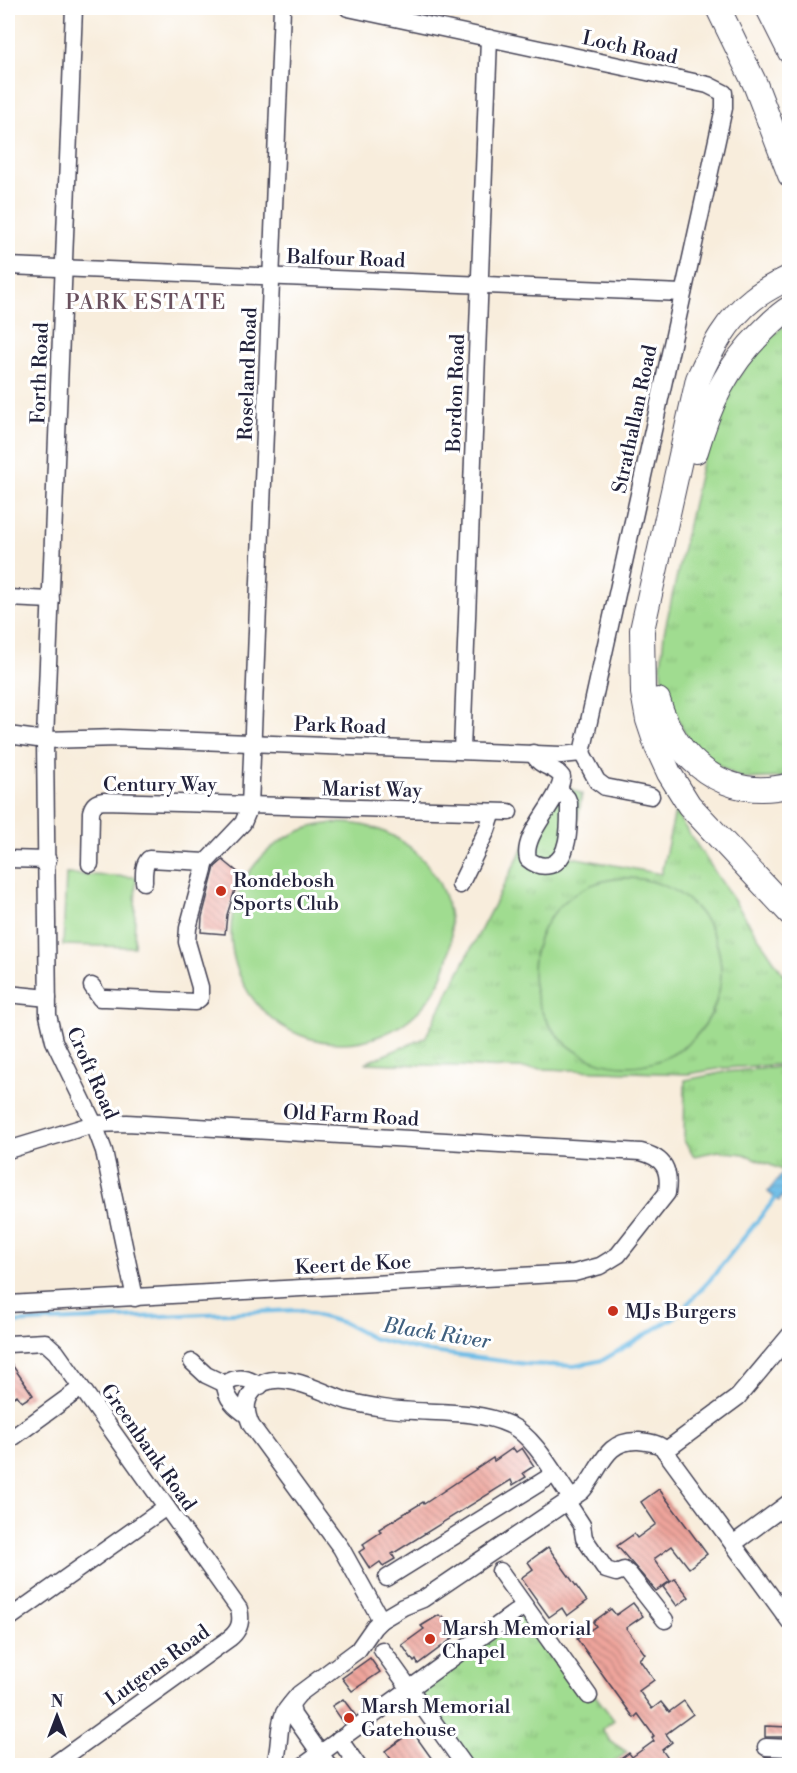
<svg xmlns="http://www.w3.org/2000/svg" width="797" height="1773" viewBox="0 0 797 1773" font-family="'Libre Bodoni',serif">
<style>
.grass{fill:url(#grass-tufts);stroke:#617f66;stroke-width:1.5}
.pitch{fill:#a0dc90;stroke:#617f66;stroke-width:1.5}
.water{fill:url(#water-rules);stroke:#476f90;stroke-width:1.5}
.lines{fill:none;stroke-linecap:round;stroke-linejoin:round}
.stream{stroke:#6cbce6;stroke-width:4}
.building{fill:url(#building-back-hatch)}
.minor-casing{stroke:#424053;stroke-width:19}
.highway-casing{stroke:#424053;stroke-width:26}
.minor{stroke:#fff;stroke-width:16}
.highway{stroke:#fff;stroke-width:24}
.poi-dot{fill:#c8321e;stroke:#fff;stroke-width:2}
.labels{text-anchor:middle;stroke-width:6;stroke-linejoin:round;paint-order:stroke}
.street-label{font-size:20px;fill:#22223b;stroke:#fff}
.poi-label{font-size:20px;fill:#22223b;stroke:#fff;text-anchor:start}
.neighbourhood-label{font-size:21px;letter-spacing:1.5px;fill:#69505d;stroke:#fff}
.water-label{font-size:21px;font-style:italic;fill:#40607f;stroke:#fff}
</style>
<defs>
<pattern id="grass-tufts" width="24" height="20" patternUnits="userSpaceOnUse" patternTransform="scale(1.5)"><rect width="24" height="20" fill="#a0dc90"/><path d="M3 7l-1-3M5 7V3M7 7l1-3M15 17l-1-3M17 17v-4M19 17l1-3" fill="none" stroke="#8abc7d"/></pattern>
<pattern id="water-rules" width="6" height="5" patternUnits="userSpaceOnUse" patternTransform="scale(1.5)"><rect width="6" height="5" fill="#6cbce6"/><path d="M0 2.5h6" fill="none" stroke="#5da1c6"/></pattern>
<pattern id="building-back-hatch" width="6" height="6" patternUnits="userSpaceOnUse" patternTransform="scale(1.5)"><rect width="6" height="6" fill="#eea49b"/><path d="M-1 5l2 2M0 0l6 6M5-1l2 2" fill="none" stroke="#c08580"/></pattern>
</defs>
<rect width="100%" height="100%" fill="#fff"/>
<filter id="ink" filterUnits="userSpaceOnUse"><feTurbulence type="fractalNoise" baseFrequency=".0167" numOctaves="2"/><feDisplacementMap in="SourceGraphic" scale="12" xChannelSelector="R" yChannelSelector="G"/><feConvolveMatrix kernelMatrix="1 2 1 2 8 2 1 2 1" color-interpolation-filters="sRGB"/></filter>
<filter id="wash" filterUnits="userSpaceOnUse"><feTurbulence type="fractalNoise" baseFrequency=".008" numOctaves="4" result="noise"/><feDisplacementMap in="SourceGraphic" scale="24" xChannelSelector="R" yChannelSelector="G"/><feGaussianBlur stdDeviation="1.35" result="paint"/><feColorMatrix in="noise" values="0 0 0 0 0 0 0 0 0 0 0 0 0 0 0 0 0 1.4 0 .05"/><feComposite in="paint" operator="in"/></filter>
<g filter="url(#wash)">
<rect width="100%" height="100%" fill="#f8eddc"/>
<g class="grass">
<path d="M789,322l1,455 -48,2 -48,-28 -29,-58 -4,-27 3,-33 45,-202c16,-39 46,-84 80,-109z"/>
<path d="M557,782l25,12 -11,63 90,17 14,-62 114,171v81l-65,4 -36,6 -323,-11 60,-25z"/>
<path d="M789,1066l1,99 -5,6 -41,-17 -26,-3 -24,5 -10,-15 1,-61 40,-8z"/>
<path d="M519,1617h5l70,77 20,26 -12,9 8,12 17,11 -16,12 1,1h-138l-54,-73 1,-4z"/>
</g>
<g class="pitch">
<circle cx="341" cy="933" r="110"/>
<path d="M66,874l70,3 -2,70 -71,-2z"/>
<circle cx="627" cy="972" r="94"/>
</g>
<path class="water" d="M789,1165v22l-10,14 -11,-9z"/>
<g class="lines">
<path class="stream" d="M8,1323l289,-13 47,13 28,15 52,13 101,13 50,2 28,-6 72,-43 34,-36 69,-86"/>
</g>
<g id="blocks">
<g class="building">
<path d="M223,860l17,14 -13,41 -2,19 -24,-2 1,-15 13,-50z"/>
<path d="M8,1359l25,36 -11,7 -5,-7 -5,3 -4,-6z"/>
<path d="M513,1448l3,4 6,-4 12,18 -11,7 3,4 -13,8 -2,-5 -119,74 3,5 -12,7 -3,-4 -10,7 -11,-17 6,-4 -2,-4 18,-12 -2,-3 44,-27 1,2 69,-46 1,3z"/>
<path d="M659,1489l48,65 -18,14 -17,-22 -18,13 16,22 -14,10 -39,-45 17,-12 3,4 19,-14 -15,-22z"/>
<path d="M548,1547l39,54 -20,15 -5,-8 -13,9 -28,-39 12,-9 -5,-7z"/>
<path d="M675,1579l14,18 -12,9 -14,-19z"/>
<path d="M633,1603l10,13 -17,12 19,26 -6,5 15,21 -15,11 13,18 9,-7 8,10 15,-11 9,13 -27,20 6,8 -10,8 8,11 -6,5h-53l18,-13 3,4 22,-16 -2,-3 2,-2 -16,-22 -4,4 -57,-79 19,-13 -3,-4 18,-13 5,6z"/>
<path d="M439,1615l2,2 2,-1 11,15 -4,3 3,4 -35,26 -2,-4 -2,2 -12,-17 22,-16 -3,-3z"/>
<path d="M370,1658l10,14 -28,19 -10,-13z"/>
<path d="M343,1699l12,16 -11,8 -12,-17z"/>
<path d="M765,1726l24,1v10h-24z"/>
<path d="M417,1728v10l20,28h-58l12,-7 -6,-8z"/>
<path d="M765,1757l24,1v8h-25z"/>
</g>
</g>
</g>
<g filter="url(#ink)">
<use href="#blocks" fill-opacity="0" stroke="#424053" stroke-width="1.5"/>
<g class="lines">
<defs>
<g id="minor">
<path d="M74,8l-29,732 3,275 6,26 40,83 10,27 31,147"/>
<path d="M348,8l360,77 16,8v15l-142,645"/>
<path d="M8,266l675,27"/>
<path d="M8,598l43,2"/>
<path d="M8,735l37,5 73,-2 443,17 21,-2"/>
<path d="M462,750l27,-712"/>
<path d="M533,753c7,16 21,12 29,24 -2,25 -41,57 -34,82 7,6 14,8 22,6 21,-6 19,-44 19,-62l-2,-5 -8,-9"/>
<path d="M582,753l15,28 8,6 46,9"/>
<path d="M8,859l40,1"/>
<path d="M90,864l1,-52c2,-8 5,-10 13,-11l405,11"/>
<path d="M144,882c0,-8 -1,-17 5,-23l57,3"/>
<path d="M460,885l27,-55 6,-18"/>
<path d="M92,986l8,12h6l89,4 5,-4v-11l-13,-45 1,-14 18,-66 37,-39 7,-17 32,-798"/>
<path d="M8,994l40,4"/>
<path d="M8,1150l86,-26 33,-1 514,29c24,6 29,18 26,41l-49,62 -18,11 -26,7 -566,31"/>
<path d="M8,1344l37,-2 11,10 183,257c3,12 1,21 -9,29l-178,128"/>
<path d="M192,1362l14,13 19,9"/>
<path d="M225,1384c1,15 10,23 22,31"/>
<path d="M225,1384c13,-9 23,-6 35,2"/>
<path d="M8,1441l73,-53"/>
<path d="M665,1451l73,-54 52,-62"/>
<path d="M567,1502l15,23 2,13 22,32 10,3 8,-3 5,4 36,46"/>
<path d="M733,1544l57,-42"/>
<path d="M500,1571l89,125"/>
<path d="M387,1578l167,-104"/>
<path d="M8,1619l158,-112"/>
<path d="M381,1620l22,-13 20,-8 158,-107c20,-20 22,-53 58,-51 8,1 16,1 23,6l128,175"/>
<path d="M382,1650l83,116"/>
<path d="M291,1704l2,11 36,51"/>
<path d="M339,1739l19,27"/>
<path d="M766,1747l24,1"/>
<path d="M274,1766c7,-17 3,-37 10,-53 4,-6 10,-13 15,-19l59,-44 16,-23 7,-7 -40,-72 -90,-123c-5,-12 -7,-23 2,-34 22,-27 69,2 94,10 12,3 24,5 36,7 42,7 87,-1 127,17 25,12 45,51 61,73"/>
<path d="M303,1766l221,-160"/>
</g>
<g id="highway">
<path d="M718,8l37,76 35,91"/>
<path d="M768,8l22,44"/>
<path d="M790,277c-13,7 -26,13 -37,22 -26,20 -42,51 -55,80l-56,251 1,63 5,27 9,27 12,26 20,32 101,108"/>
<path d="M696,451c14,-48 30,-83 65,-118 9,-9 18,-19 29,-25"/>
<path d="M658,700c16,59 68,103 132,85"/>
</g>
</defs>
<use href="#minor" class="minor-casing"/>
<use href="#highway" class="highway-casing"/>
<use href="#minor" class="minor"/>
<use href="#highway" class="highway"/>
</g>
</g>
<g class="poi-dot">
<circle cx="221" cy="891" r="6"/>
<circle cx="613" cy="1311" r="6"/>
<circle cx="430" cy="1639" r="6"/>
<circle cx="349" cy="1718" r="6"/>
</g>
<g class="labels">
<g class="street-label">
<text transform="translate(630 47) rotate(12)" y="7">Loch Road</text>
<text transform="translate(346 258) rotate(2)" y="7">Balfour Road</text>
<text transform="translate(39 373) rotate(-88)" y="7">Forth Road</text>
<text transform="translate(247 374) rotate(-88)" y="7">Roseland Road</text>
<text transform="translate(455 393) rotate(-88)" y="7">Bordon Road</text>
<text transform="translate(634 419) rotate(-78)" y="7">Strathallan Road</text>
<text transform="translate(340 725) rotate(2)" y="7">Park Road</text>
<text x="160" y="791">Century Way</text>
<text transform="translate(372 789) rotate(1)" y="7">Marist Way</text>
<text transform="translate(93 1073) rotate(66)" y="7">Croft Road</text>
<text transform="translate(351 1115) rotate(3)" y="7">Old Farm Road</text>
<text transform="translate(353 1264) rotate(-3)" y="7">Keert de Koe</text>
<text transform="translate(149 1447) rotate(55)" y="7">Greenbank Road</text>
<text transform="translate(157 1665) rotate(-36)" y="7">Lutgens Road</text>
</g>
<g class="poi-label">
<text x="233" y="887">Rondebosh<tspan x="233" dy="23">Sports Club</tspan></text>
<text x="625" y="1318">MJs Burgers</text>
<text x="442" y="1635">Marsh Memorial<tspan x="442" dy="23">Chapel</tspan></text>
<text x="361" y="1713">Marsh Memorial<tspan x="361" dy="23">Gatehouse</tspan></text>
</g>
<g class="neighbourhood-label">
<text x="146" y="309">PARK ESTATE</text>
</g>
<g class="water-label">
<text transform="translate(437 1333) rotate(9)" y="7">Black River</text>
</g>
</g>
<rect width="797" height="1773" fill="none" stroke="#fff" stroke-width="30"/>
<g transform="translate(57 1716)" stroke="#ffffff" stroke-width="4.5" paint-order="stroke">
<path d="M0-4.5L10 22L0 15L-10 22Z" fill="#22223b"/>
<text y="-9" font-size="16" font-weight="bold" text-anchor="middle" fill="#22223b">N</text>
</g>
</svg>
